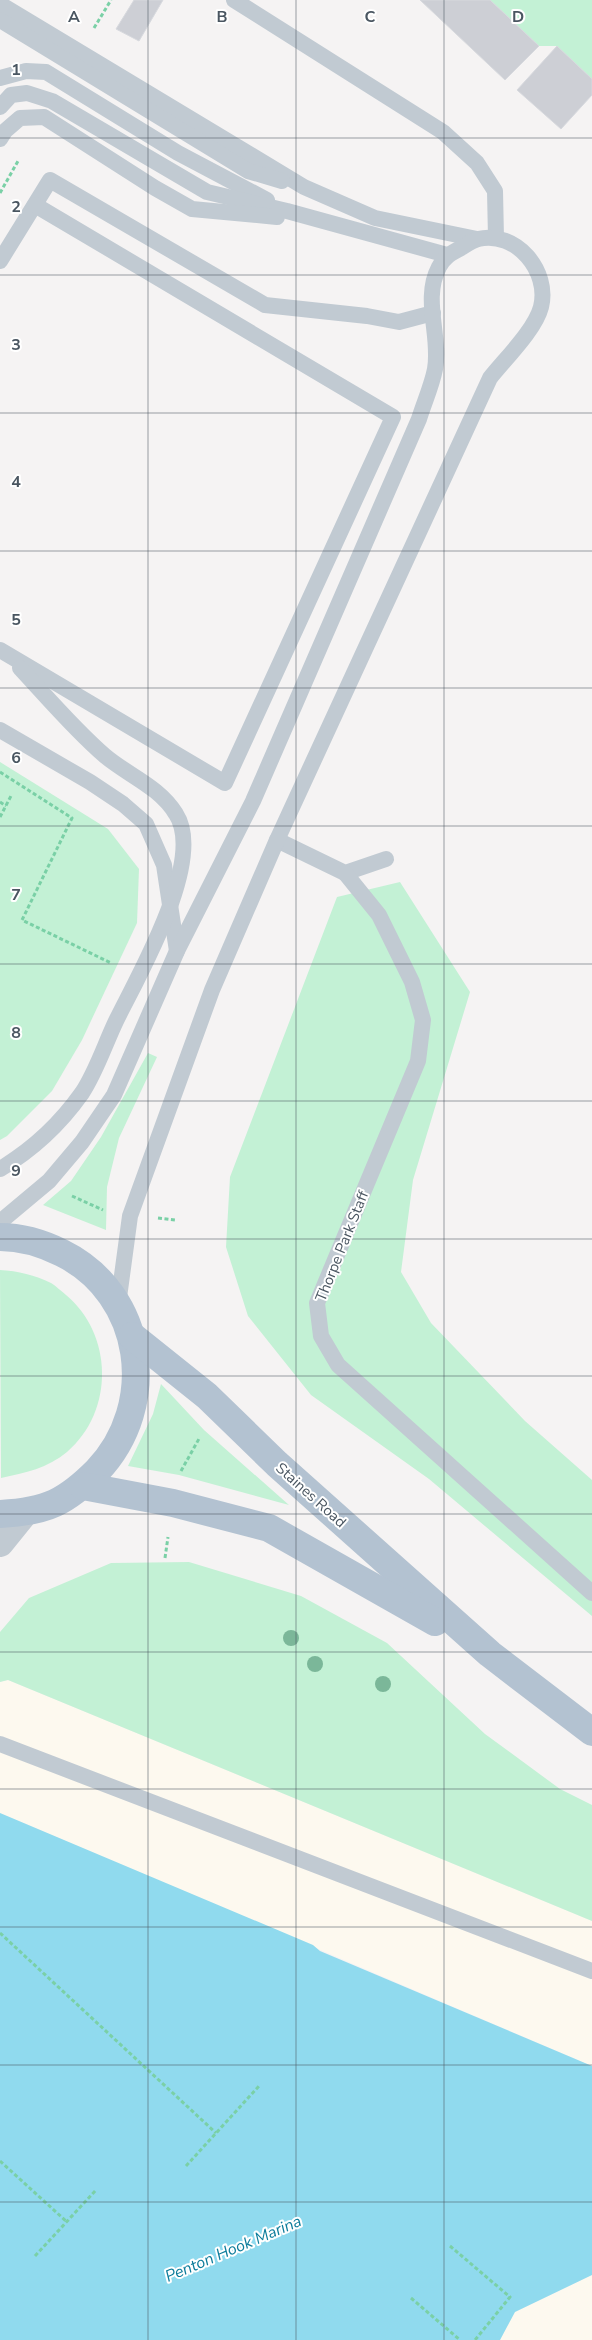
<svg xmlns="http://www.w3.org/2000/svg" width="592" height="2340" viewBox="0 0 592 2340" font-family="'Nunito Sans',sans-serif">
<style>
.commercial{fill:#fdf9ef}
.green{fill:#c3f1d5}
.water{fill:#90daee}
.building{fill:#cdcfd5;stroke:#d7d9de}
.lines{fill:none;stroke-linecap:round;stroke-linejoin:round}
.path{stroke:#7ad0a6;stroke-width:3;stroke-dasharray:4 2.5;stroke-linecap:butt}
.service{stroke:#c1cad2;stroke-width:16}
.minor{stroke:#c1cad2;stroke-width:28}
.primary{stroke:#b3c2d1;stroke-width:28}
.tree{fill:#7bb799}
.grid{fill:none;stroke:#4a5661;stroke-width:1;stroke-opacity:0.55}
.labels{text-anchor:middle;stroke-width:4;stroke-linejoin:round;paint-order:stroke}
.street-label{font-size:15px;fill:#4a5661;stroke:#fff}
.water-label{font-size:16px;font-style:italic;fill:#0c7c9b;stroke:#fff}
.grid-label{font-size:16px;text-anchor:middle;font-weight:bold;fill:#4a5661;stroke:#fff;stroke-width:4;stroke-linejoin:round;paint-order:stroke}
</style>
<rect width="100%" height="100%" fill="#f5f3f3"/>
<g class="commercial">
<path d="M8,1680l584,241v145l-592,-253v-131z"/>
<path d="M592,2275v65h-92l15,-28z"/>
</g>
<g class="green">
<path d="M490,0h102v79l-35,-33h-18z"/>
<path d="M0,762l108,67 31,40 -2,54 -55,117 -30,51 -45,45 -7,4z"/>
<path d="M400,882l70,110 -57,188 -12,92 30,51 94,98 67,59v136l-163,-137 -118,-84 -63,-79 -22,-69 4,-70 107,-280z"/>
<path d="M148,1053l9,4 -38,81 -12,49 -1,43 -63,-25 28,-24 30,-44z"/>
<path d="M0,1270c18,1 35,5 51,13 5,3 10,8 15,12 47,39 49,116 1,157 -19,16 -42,21 -66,26z"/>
<path d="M161,1384l43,46 85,75 -110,-30 -51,-9 25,-52z"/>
<path d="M189,1562l112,34 86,47 98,91 75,55 32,16v116l-584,-241 -8,2v-50l29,-34 82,-35z"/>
</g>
<path class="water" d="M0,1813l313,132 7,6 272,115v209l-77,37 -15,28h-500z"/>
<g class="building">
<path d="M134,0h29l-24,41 -23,-12z"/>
<path d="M420,0h70l49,46 -34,34z"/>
<path d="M557,46l35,33v16l-31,34 -44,-39z"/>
</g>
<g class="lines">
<g class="path">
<path d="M94,28l17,-28"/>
<path d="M0,193l18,-32"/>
<path d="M0,772l72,46 -50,102 89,43"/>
<path d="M0,802l6,4"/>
<path d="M0,817l12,-23"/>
<path d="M72,1196l31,14"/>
<path d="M158,1218l17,2"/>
<path d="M181,1471l19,-34"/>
<path d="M165,1558l3,-21"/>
<path d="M0,1933l216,200"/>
<path d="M0,2161l67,61"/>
<path d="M186,2166l73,-80"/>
<path d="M450,2246l60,51 -35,43"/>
<path d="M35,2256l61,-66"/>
<path d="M411,2298l49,42"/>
</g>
<g class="service">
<path d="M234,0l209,132 34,31 18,28 1,47"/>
<path d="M0,4l304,183 71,31 102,21"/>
<path d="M0,20l248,151 34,10"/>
<path d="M0,78l26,-7 20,1 132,81 89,47"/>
<path d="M0,107l11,-12 16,-2 25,8 155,91 80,19 160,44"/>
<path d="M0,139l5,-8 15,-13 24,-1 111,71 37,21 85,8"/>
<path d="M0,261l50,-81 215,125 102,11 32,6 34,-9"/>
<path d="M0,650l225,133 168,-366 -358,-212"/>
<path d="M0,730l90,52 33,22 23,20 18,41 13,86"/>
<path d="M277,840l68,33 41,-14"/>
<path d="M345,873l34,42 33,67 11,38 -5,41 -101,242 4,33 17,29 254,228"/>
<path d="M0,1169c32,-19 60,-45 82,-76 14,-21 23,-49 34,-72 22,-45 90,-161 60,-207 -17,-28 -49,-39 -72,-59 -30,-26 -57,-58 -84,-87"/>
<path d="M0,1222l49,-41 33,-39 32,-47 63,-144 76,-150 166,-382c5,-16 13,-34 16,-50 6,-33 -13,-70 4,-102 5,-10 12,-14 22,-19 5,-3 11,-7 17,-9 38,-9 72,32 63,68 -6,23 -36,52 -51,71l-213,462 -65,150 -82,226 -12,89"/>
<path d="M0,1744l592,227"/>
</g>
<path class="minor" d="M0,1543l25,-31"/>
<g class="primary">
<path d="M0,1237c22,0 42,6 62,16 83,41 98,152 35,218 -12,12 -25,24 -42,32 -17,8 -36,10 -55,11"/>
<path d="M132,1336l75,60 70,68 213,190 102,78"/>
<path d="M83,1486l90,17 96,25 166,94"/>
</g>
</g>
<g class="tree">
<circle cx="291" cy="1638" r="8"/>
<circle cx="315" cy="1664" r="8"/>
<circle cx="383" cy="1684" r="8"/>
</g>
<path class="grid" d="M148,0v2340M296,0v2340M444,0v2340M0,138h592M0,275h592M0,413h592M0,551h592M0,688h592M0,826h592M0,964h592M0,1101h592M0,1239h592M0,1376h592M0,1514h592M0,1652h592M0,1789h592M0,1927h592M0,2065h592M0,2202h592"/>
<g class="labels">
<g class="street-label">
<text transform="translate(342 1246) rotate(-68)" y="5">Thorpe Park Staff</text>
<text transform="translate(311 1495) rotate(42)" y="5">Staines Road</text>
</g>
<g class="water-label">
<text transform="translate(233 2248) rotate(-23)" y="6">Penton Hook Marina</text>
</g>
</g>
<g class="grid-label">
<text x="74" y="22">A</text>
<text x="222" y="22">B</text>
<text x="370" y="22">C</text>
<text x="518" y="22">D</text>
<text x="16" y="75">1</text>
<text x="16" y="212">2</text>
<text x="16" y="350">3</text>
<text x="16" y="487">4</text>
<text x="16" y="625">5</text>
<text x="16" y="763">6</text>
<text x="16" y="900">7</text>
<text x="16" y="1038">8</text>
<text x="16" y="1176">9</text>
</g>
</svg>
